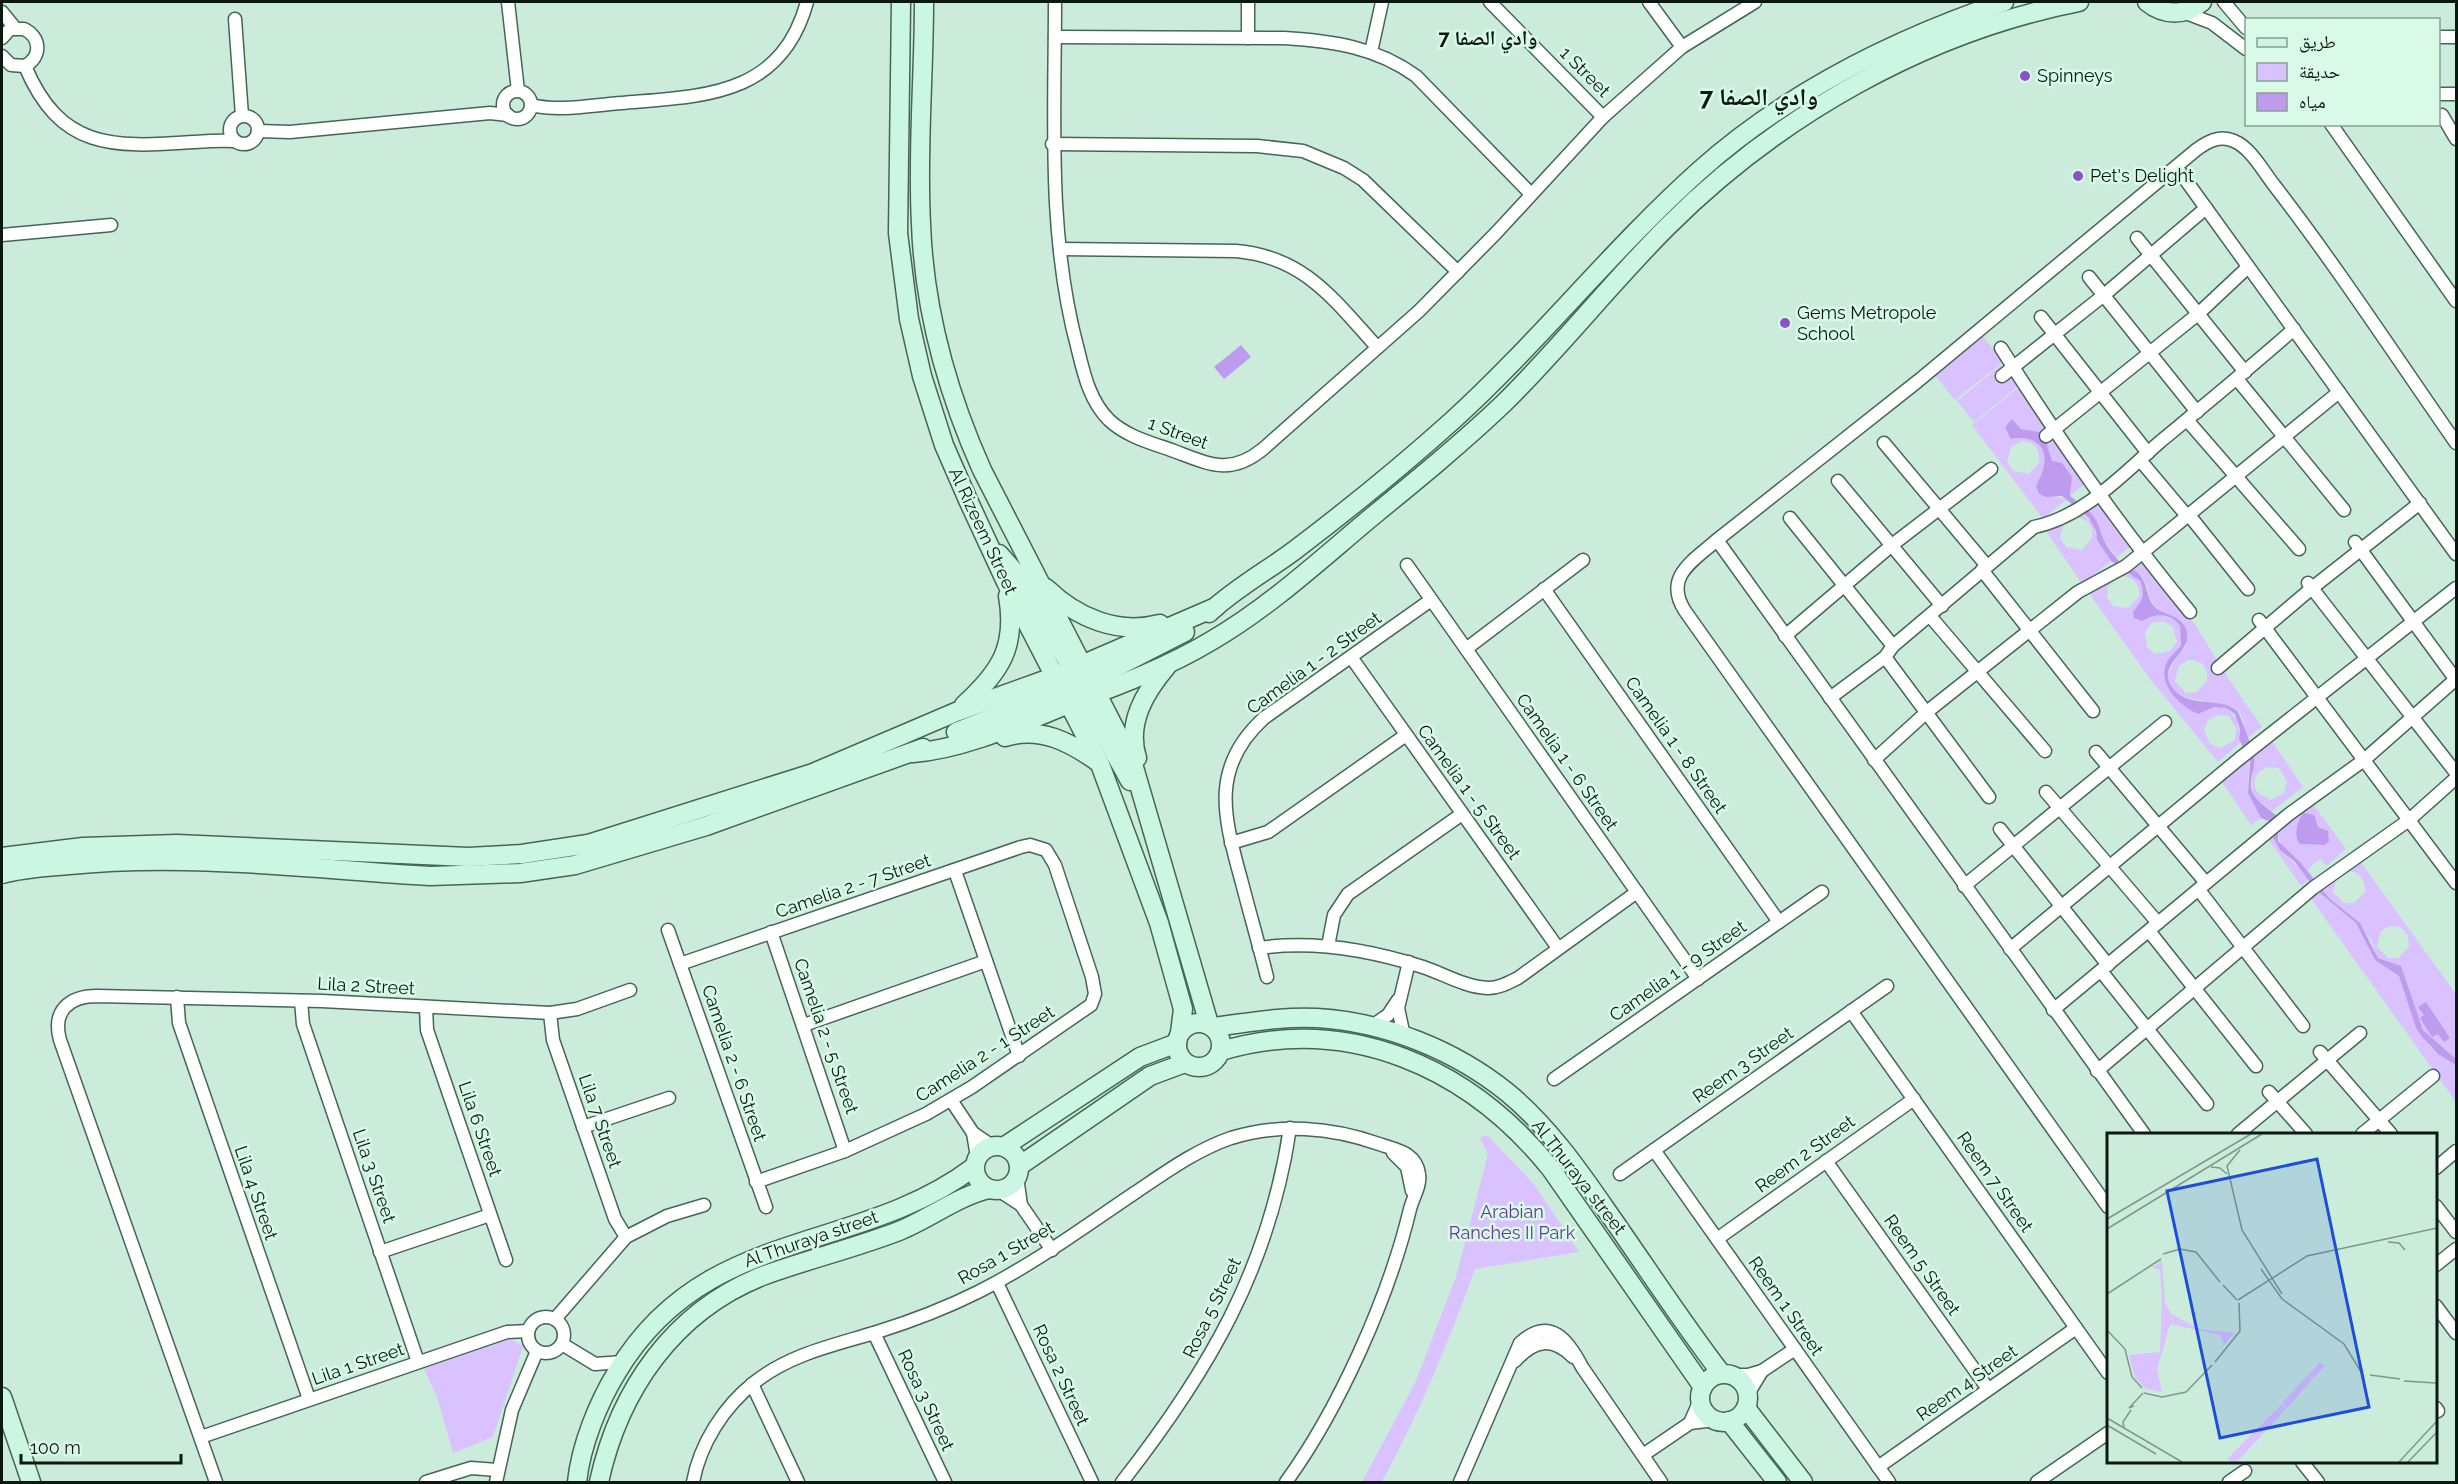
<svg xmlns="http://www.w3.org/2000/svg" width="2458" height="1484" viewBox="0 0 2458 1484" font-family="Raleway,'Noto Naskh Arabic',sans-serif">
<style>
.green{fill:#dac1ff;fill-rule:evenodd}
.water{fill:#bf9bf0}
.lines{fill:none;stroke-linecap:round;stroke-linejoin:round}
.street-casing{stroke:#476556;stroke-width:15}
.secondary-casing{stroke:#476556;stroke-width:21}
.street{stroke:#fff;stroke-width:12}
.secondary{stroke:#ccf6e4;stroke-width:18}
.poi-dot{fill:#8a51c8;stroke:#d8fae7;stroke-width:2}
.labels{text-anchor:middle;stroke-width:5;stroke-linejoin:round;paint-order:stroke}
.street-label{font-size:18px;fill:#0c1912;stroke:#d8fae7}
.poi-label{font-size:18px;fill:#0c1912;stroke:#d8fae7;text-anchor:start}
.park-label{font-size:18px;fill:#653597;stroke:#d8fae7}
.neighbourhood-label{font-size:20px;font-weight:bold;fill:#0c1912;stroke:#d8fae7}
.district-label{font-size:24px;font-weight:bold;fill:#0c1912;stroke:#d8fae7}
.inset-road{fill:none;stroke:#7f988a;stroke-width:1.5}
.view{fill:#1d4ed8;fill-opacity:0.15;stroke:#1d4ed8;stroke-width:3}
.inset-edge{fill:none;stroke:#0c1912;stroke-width:3}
</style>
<rect width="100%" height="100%" fill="#cbecda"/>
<g class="green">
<path d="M1981,334l22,28 -48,38 -22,-27z"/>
<path d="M2001,365l17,21 -44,36 -17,-21z"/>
<path d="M2019,387l28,39 -8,6 -18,-3 -9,-10 -1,20c18,-4 37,4 33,26 -1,8 -6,14 -8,22l3,7 28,5 -24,20 -71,-94zM2021,441c13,0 20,8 18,22l-10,11 -16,-3 -6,-9 4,-15z"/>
<path d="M2054,435l32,48 -16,13 1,-11 -19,-24 -5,-16z"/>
<path d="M2094,493l37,53 -14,11 -15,-19 -9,-22 -8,-7z"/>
<path d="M2073,507l20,16 4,17 14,21 -29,23 -38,-56zM2074,517c13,0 20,8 18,21l-10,12 -16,-3 -6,-9 4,-15z"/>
<path d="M2136,551l58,72 36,58 32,46 -16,12c-2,-8 0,-19 -7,-26 -21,-22 -109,0 -53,-67l-3,-24c-9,-7 -21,-8 -28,-16 -6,-6 -6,-15 -9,-22 -5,-11 -16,-16 -26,-21zM2188,660c14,0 21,8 19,21l-10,11 -11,1 -11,-12 4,-15z"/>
<path d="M2126,571c16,7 26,26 9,38l37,9 8,8 1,19 -10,12 -6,14 10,26 51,11 12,12 2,23 -22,19 -68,-83 -64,-90zM2120,576c13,0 21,8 19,21l-11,11 -15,-2 -6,-9 1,-11zM2163,621l10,6 4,15 -7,9 -15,3 -8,-7 -2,-15 7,-9zM2218,715l11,1 8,14 -3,11 -14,7 -10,-4 -6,-14 4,-10z"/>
<path d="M2265,731l38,56 -31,24c-20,-15 -21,-15 -19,-39 1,-8 -2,-19 -3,-28zM2268,767l11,1 8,14 -3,11 -13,7 -14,-8c-6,-11 -1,-21 11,-25z"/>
<path d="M2249,758l-1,35 13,25 -10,7 -36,-54z"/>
<path d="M2307,796l39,53 -20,17 -6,-7 -12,10 5,8c-20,-24 -39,-24 -35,-59zM2301,822l22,6 -3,17 -15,-1 -9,-14z"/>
<path d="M2274,823c-3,30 20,34 34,57l-7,6 -38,-55z"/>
<path d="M2354,853l102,141v65l-33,-29 -22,-64 -23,-8 -7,-18 -20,-25 -22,-17 -11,-14zM2346,871c13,0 20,8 19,21l-11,11h-10l-11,-11 4,-16zM2390,926l11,1 7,9 1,11 -11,11h-10l-11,-12 4,-15z"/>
<path d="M2314,888l42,35 19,37 24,16 17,52 14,19 26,18v37l-149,-209z"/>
<path d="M1487,1135l46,48 46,69 -104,17c-26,73 -56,144 -93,213h-20l53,-99 41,-106 32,-123 -8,-16z"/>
<path d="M509,1339l14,7 -30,91 -40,16 -16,-56 -13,-28z"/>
</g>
<g class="water">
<path d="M1241,345l10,12 -27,22 -10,-12z"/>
<path d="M2012,419l9,10 18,3 8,-6 7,9 -7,10 5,16 10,2 10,14 -2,19c8,6 19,14 24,21 5,7 6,14 9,21 3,8 11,17 16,23 5,5 13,7 19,12 9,9 8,19 13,29 9,16 32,9 36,31 3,21 -29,31 -16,53 15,24 48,9 66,25 3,3 17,41 17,46 2,13 -7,24 -1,36 4,10 18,16 25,25v23l23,22 28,35 31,25 18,35 23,8 22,64 33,29v6l-18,-11 -15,-16 -7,-10 -17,-52 -24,-16 -19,-37 -42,-35 -19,-26 -15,-12 -7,-13 1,-14 -13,-5 -13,-25 2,-31 -11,-23 1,-10 -5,-15 -9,-6 -12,-1 -16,7c-19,-9 -43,-31 -30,-54 4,-6 9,-9 13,-15l-1,-19c-10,-14 -25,-13 -38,-5l-8,-3 -1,-6c9,-11 13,-17 7,-31l-29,-20 -14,-21 -1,-9 -7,-13 -27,-22 -16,1 -7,-3 -3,-7c2,-7 7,-14 8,-22 4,-22 -15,-30 -33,-26l-6,-12z"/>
<path d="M2304,813l10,2 4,12 10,4 1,10 -4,4 -25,-1c-7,-8 -3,-24 4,-31z"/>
<path d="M2426,1002l24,36 -6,4 -6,-8 -6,3 -12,-19 4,-3 -6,-8z"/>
</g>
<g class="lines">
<defs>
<g id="street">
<path d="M508,2l10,89"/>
<path d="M1055,2c0,116 -8,234 23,348 6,25 12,51 31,70 18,17 43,23 65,31 35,13 56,25 89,-2l156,-138 77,-78 107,-116 79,-70 73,-45"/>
<path d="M1248,2v36"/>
<path d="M1490,2l113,115"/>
<path d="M1649,2l33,45"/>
<path d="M2224,2l22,26"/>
<path d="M2,12l13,16"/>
<path d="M2183,12l29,11 34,26"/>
<path d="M235,19l7,97"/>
<path d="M1055,37l229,1c48,3 92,9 132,38l115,118"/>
<path d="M2438,37h18"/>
<path d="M2,38l8,-9h14c17,8 18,28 1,37l-14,-1 -9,-9"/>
<path d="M1371,52l11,-50"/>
<path d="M25,66c35,83 86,82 168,76 14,-1 27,-2 41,-1"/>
<circle cx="517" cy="105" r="14"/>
<path d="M2438,94h18"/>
<path d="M531,105c29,7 61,0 91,-2 81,-7 159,-6 185,-101"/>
<path d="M2442,115l14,24"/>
<circle cx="244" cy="130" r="14"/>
<path d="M2331,124l125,177"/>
<path d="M258,131l32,1 200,-19 18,2"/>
<path d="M1052,144l205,2 46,5 41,17 19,12 95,92"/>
<path d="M2177,168l279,386"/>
<path d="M2,235l109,-10"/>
<path d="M2137,238l108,134"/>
<path d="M1060,249l176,2c69,6 98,49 141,96"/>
<path d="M2089,277l108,135"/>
<path d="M2041,317l107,136"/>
<path d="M2001,348c58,92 120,180 189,264"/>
<path d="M2002,376l102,-81 102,-87"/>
<path d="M2237,379l107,131"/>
<path d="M2187,420l112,129"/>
<path d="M2046,436l152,-122 50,-47"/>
<path d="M1884,443l103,123"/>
<path d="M2140,460l47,56"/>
<path d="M1838,481l104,125"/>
<path d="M2189,515l59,74"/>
<path d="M1790,518l103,128"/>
<path d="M1717,540l427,594"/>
<path d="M2355,542l101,138"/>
<path d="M1407,565l291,414"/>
<path d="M1982,570l111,141"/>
<path d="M2308,583l148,190"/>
<path d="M1544,589l235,333"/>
<path d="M1930,616l115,135"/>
<path d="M2259,620l197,263"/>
<path d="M1785,636l107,-91 99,-76"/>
<path d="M1466,649l117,-89"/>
<path d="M1351,657l207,291"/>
<path d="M1885,657l104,140"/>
<path d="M2218,668l94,-80 108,-85"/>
<path d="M1830,698l55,-41 8,-11 141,-119c50,-10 90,-54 127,-86 45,-37 89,-73 133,-112"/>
<path d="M2096,752l110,131"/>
<path d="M1874,760l54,-49 150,-119 48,-26 213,-174"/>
<path d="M2046,792l112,131"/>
<path d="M2000,829l108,136"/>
<path d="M1231,843l37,-11 138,-97"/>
<path d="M955,871l64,185"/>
<path d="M1964,886l201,-164"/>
<path d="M2199,890l104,136"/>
<path d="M668,930l98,277"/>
<path d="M2149,931l107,135"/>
<path d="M771,932l74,219"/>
<path d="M1328,946l6,-31 14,-21 114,-80"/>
<path d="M1259,948c55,-8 111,2 164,19 21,7 42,20 65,21 11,0 20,-5 30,-10l119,-86"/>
<path d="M2010,949l229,-190 217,-171"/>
<path d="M680,964l341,-117 9,-2 16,5 9,15 37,112 3,17 -4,11 -119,82 -46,27 -81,37 -89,31"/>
<path d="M2101,971l106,133"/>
<path d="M1267,977c-8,-32 -17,-63 -25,-94 -17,-63 -34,-114 22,-165l167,-118"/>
<path d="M177,997l2,26 130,376"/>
<path d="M301,1001l2,23 115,338"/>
<path d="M426,1007l1,23 79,230"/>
<path d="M2053,1010l235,-195 76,-55 92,-81"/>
<path d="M1851,1011l257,362"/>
<path d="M550,1013l3,27 62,179 11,18"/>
<path d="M804,1025l182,-64"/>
<path d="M1372,1026l16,-11 10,-15"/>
<path d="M1404,1036l-6,-28 11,-46"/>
<path d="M2320,1052l71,82"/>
<path d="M2097,1071l216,-183 96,-68 47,-42"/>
<path d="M1554,1079l268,-187"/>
<path d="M2269,1092l37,42"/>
<path d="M951,1100l22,33 19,13"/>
<path d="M583,1127l86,-29"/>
<path d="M973,1133l4,24"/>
<path d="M2238,1134l122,-101"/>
<path d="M2362,1134l71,-58"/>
<path d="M1654,1150l235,332"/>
<path d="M1393,1153l14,14 5,24"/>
<path d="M1826,1161l162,228"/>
<path d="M2436,1168l20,-17"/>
<path d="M1620,1174l267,-188"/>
<path d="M1017,1177l4,28"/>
<path d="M998,1190l23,15 31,45"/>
<path d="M2436,1206l20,26"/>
<path d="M2108,1207l-423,-596c-22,-34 8,-50 32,-71l201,-159 278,-231c12,-9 24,-15 38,-9 17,7 29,30 40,44 64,83 122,172 182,258"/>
<path d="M1717,1239l197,-140"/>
<path d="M380,1252l110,-37"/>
<path d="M2436,1265l20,-16"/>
<path d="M997,1283l95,199"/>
<path d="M2436,1306l20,27"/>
<circle cx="546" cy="1335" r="18"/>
<path d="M555,1319l71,-82 41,-21 37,-11"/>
<path d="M874,1333l71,149"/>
<path d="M562,1344l33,20 28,-2"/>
<path d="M1515,1361c19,-21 37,-25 58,-4"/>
<path d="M1733,1375h15l14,-4"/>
<path d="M752,1384l46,98"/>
<path d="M1748,1394l14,-23 33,-22"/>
<path d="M2436,1408l2,3"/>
<path d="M1690,1423l10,-23"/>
<path d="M201,1437l306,-105 21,-1"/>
<path d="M1643,1455l47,-32 24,-3"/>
<path d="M2302,1462l16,20"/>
<path d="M1878,1467l198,-139"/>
<path d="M216,1482l-156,-442c-8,-29 9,-44 37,-44l225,5 228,12 27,-4 53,-19"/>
<path d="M426,1482l45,-14 26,2"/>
<path d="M496,1482l16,-72 25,-59"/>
<path d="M693,1482c7,-38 31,-76 62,-100 35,-28 80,-37 122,-50 35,-11 69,-24 101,-40 56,-28 106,-65 158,-100 30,-20 60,-42 95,-54 48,-15 100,-11 148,6 17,6 37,8 40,30 2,12 -6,23 -9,35 -21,88 -71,200 -124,273"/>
<path d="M1122,1482c86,-110 147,-213 168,-354"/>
<path d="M1460,1482l60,-139c30,-27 48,-3 62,24l79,115"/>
<path d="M2037,1482l71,-49"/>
<path d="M2229,1482l16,-11"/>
</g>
<g id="secondary">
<path d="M901,2l-3,231 11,86 13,57 22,69 24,55 38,82 94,182 59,159 24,86 -3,24"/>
<path d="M924,2c0,74 -7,148 -3,222 3,85 26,168 61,246l151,294 76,260"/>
<path d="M2147,2c17,14 38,14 55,0"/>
<path d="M999,554l15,17 60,101"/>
<path d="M1046,588c31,30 72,47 114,36"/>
<path d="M1209,613c25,-24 58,-42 86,-63 54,-41 107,-84 157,-129 87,-79 160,-172 247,-250 86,-77 196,-132 305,-169"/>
<path d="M1080,690l50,91"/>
<path d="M1072,701l19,-21 94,-48"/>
<path d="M964,705c36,-33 53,-58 44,-109"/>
<path d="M956,732l111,-44 13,-16"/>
<path d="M1005,737c35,-11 65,5 93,25"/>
<path d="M913,753c51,-4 108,-30 156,-49 48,-18 97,-36 142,-63 60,-35 110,-82 163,-126 44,-36 88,-72 129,-111 57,-56 107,-120 164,-177 111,-111 258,-195 412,-225"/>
<path d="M1137,758c-11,-35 8,-66 30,-92"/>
<path d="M2,857l81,-10 94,-3 291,13 54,-3 66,-10 225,-71 143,-61 100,-36 160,-69"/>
<path d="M2,874c21,-6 45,-7 67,-9 120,-12 242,4 361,11l90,-3 55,-8 131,-39 217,-78"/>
<circle cx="1199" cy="1045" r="22"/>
<path d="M1213,1027c34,-4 69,-11 104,-9 68,4 138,32 191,75 39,32 70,76 99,118 38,54 74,110 114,162"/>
<path d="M1221,1051c128,-38 249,17 330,118l152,218"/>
<circle cx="997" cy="1168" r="22"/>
<path d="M1005,1146l135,-89 37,-14"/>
<path d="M1019,1166l131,-90 35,-13"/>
<circle cx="1724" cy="1398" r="24"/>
<path d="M2,1397l29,85"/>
<path d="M1746,1408l57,74"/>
<path d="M1729,1421l48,61"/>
<path d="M577,1482c4,-37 21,-79 40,-110 88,-147 239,-116 357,-205"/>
<path d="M599,1482c20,-92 75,-172 166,-207 44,-16 90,-27 134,-44 30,-12 59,-35 90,-42"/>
</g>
</defs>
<use href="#street" class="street-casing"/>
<use href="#secondary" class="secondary-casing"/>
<use href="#street" class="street"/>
<use href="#secondary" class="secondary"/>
</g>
<g class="poi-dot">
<circle cx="2025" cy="76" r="6"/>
<circle cx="2078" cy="176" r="6"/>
<circle cx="1785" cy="323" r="6"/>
</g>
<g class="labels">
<g class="street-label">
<text transform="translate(1585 72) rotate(45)" y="6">1 Street</text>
<text transform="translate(1178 433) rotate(20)" y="6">1 Street</text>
<text transform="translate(983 531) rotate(65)" y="6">Al Rizeem Street</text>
<text transform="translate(1314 663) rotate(-36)" y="6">Camelia 1 - 2 Street</text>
<text transform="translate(1676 745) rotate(55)" y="6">Camelia 1 - 8 Street</text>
<text transform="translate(1567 762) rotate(55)" y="6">Camelia 1 - 6 Street</text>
<text transform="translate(1469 792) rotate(54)" y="6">Camelia 1 - 5 Street</text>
<text transform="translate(853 886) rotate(-19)" y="6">Camelia 2 - 7 Street</text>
<text transform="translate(1678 971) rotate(-35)" y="6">Camelia 1 - 9 Street</text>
<text transform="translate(366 986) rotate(3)" y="6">Lila 2 Street</text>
<text transform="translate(826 1036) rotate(71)" y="6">Camelia 2 - 5 Street</text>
<text transform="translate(985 1054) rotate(-33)" y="6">Camelia 2 - 1 Street</text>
<text transform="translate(734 1063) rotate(71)" y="6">Camelia 2 - 6 Street</text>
<text transform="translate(1743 1065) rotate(-35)" y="6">Reem 3 Street</text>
<text transform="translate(600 1121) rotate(71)" y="6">Lila 7 Street</text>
<text transform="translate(480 1129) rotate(71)" y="6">Lila 6 Street</text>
<text transform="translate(1805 1154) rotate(-36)" y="6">Reem 2 Street</text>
<text transform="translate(374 1176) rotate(71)" y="6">Lila 3 Street</text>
<text transform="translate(1579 1177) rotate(52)" y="6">Al Thuraya street</text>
<text transform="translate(1995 1182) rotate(55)" y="6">Reem 7 Street</text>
<text transform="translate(256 1193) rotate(71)" y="6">Lila 4 Street</text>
<text transform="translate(811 1239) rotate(-19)" y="6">Al Thuraya street</text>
<text transform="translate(1006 1253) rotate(-30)" y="6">Rosa 1 Street</text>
<text transform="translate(1922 1265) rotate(55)" y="6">Reem 5 Street</text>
<text transform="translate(1786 1306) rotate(55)" y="6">Reem 1 Street</text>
<text transform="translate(1212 1308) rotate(-64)" y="6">Rosa 5 Street</text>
<text transform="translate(358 1364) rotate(-19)" y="6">Lila 1 Street</text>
<text transform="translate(1061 1375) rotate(65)" y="6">Rosa 2 Street</text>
<text transform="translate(1967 1383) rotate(-35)" y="6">Reem 4 Street</text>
<text transform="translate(926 1400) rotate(65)" y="6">Rosa 3 Street</text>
</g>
<g class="poi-label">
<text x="2037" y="82">Spinneys</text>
<text x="2090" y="182">Pet's Delight</text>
<text x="1797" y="319">Gems Metropole<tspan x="1797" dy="21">School</tspan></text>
</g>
<g class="park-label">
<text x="1512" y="1218">Arabian<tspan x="1512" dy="21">Ranches II Park</tspan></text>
</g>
<g class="neighbourhood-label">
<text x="1488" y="45">وادي الصفا 7</text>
</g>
<g class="district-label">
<text x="1759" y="105">وادي الصفا 7</text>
</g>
</g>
<g transform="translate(2107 1133)">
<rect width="330" height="330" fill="#cbecda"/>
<path d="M55,128l3,41 6,12 29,15 34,4 -10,12 -4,-10 -50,-11 -13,46 5,22 -16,-3 -11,-11 -6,-23 31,-3 2,-55 -2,-27 -8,-3zM213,229l5,4 -12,13 -4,-2 3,3 -25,28 -5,-5zM174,272l5,3 -5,6 -44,48h-6l-3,-4 48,-48 3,2 -2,-2z" fill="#dac1ff"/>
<path class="inset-road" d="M133,17l-13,16 15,64 40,64M104,34l9,1 7,6M0,86l144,-85M0,96l155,-95M281,109l11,1 6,7M56,121l17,-5 16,3 24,30M154,136l21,30 62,45 19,31M116,152l14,15M0,161l54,-35M131,167l69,-44 130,-28M0,197l18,19 7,28 10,11M108,229l25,-31 -1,-28M263,242l30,4M297,248l32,2M37,260l18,4 24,-5 26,-27M27,273l-5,2 14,-15M0,285l75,44M0,292l49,29M17,295l-1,-6 8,-12M292,329l38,-41M301,329l29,-30"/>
<path class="view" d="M210,26l52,248 -149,31 -53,-247z"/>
<rect width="330" height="330" class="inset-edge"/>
</g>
<rect width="2458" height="1484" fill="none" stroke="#0c1912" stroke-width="6"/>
<rect x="2245" y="18" width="195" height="108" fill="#d8fae7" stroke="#86a092" stroke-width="1.5"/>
<rect x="2257" y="38" width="30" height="9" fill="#ccf6e4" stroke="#86a092" stroke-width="1.5"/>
<text x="2299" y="48" font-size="18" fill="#0c1912">طريق</text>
<rect x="2257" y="63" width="30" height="18" fill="#dac1ff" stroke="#86a092" stroke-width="1.5"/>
<text x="2299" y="78" font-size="18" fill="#0c1912">حديقة</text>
<rect x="2257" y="93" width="30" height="18" fill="#bf9bf0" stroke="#86a092" stroke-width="1.5"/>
<text x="2299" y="108" font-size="18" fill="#0c1912">مياه</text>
<path d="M21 1454v9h160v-9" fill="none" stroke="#0c1912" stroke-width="3"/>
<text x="30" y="1454" font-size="18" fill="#0c1912" stroke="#d8fae7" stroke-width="4.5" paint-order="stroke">100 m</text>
</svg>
